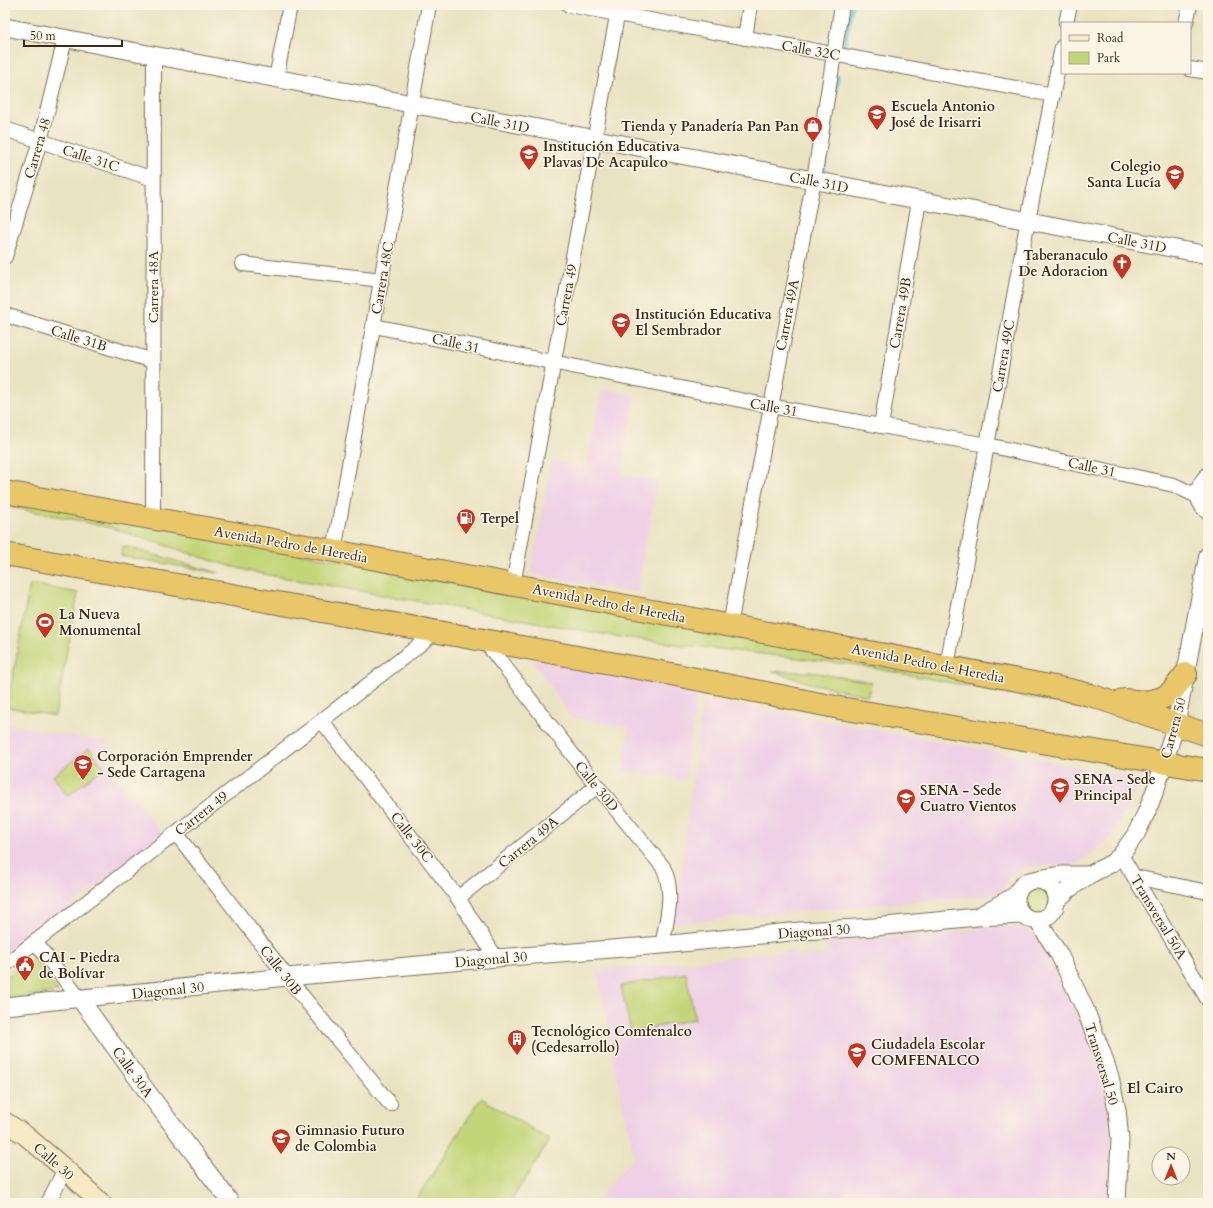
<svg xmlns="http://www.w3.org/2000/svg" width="1213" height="1208" viewBox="0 0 1213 1208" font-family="Cardo,serif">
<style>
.built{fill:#efd0e6}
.green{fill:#c2d578;stroke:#7e804b}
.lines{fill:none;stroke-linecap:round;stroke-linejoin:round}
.stream{stroke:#5fc6dc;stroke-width:4}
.minor-casing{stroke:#786b57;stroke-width:16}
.tertiary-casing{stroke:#786b57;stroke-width:19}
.secondary-casing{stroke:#786b57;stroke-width:21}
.trunk-casing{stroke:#786b57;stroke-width:24}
.minor{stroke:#fff;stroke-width:14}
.tertiary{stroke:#fff;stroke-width:17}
.secondary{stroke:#f6e9c3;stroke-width:19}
.trunk{stroke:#e9c769;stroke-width:22}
.labels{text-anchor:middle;stroke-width:3;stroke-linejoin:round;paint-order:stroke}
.street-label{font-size:14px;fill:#3b2a1e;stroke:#fcf5e5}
.poi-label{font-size:14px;font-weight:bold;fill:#3b2a1e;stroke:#fcf5e5;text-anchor:start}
.neighbourhood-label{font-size:15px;font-weight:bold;fill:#3b2a1e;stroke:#fcf5e5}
</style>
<rect width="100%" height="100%" fill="#fcf5e5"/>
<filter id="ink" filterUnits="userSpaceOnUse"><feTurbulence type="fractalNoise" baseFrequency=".025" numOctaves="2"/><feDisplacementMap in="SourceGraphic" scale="8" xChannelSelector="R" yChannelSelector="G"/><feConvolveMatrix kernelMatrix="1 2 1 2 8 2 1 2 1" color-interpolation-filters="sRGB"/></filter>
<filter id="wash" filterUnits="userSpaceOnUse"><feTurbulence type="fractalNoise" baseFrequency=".012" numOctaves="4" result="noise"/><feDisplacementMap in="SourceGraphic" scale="16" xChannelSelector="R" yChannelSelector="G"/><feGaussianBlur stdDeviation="0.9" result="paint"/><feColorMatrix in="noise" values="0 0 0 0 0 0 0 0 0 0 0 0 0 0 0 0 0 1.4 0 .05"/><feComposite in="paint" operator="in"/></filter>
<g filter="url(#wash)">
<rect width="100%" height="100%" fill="#eae3c2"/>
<g class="built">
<path d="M601,389l34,6 -14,80 36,6 -20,112 -106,-19 20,-113 36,6z"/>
<path d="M531,659l167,30 -13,91 -62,-10 7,-42 -58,-10z"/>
<path d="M703,699l437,79 -4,14 -6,7 -3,9 -16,28 -25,22 -10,6 -50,3 -13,8 -12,14 -12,8h-21l-294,26z"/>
<path d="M5,724l103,18 -2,21 58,72 -159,122z"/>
<path d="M1003,926l14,1 19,9 33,62 27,58 13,59 2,22 2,38 -4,28h-515l41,-47 -12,-47 -26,-140 69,-4 121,-14 7,-1 2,5 31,-1 1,-13 100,-6z"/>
</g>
<g class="green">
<path d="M5,498l1080,202 -1,8 -227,-43 -164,-19 -79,-10 -362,-64 -39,-11 -98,-32 -39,-9 -71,-14z"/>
<path d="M123,546l96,27 -98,-17z"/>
<path d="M30,584l48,9 -23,123 -48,-9z"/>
<path d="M772,671l39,1 60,10 -3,14 -59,-13z"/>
<path d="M89,748l15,19 -36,29 -15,-20z"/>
<circle cx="1035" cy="899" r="15"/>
<path d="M33,958l25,34 -53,6v-20z"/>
<path d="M686,973l9,46 -64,13 -10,-46z"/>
<path d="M481,1098l69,42 -40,63h-96z"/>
</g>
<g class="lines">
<g class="stream">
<path d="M843,52l9,-47"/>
<path d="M823,171l15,-95"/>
</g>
</g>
</g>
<g filter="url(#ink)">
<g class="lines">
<defs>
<g id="minor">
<path d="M569,5l484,90"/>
<path d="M1066,23l4,-18"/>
<path d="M1186,23l4,-18"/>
<path d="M745,38l5,-33"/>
<path d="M1190,69l18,3"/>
<path d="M276,79l14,-74"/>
<path d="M5,129l148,50"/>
<path d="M5,257l35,-116 25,-102"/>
<path d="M243,264l139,16"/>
<path d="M5,315l148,46"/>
<path d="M374,326l396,80 217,39 187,40 25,12"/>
<path d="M881,426l38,-225"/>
<path d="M153,519l1,-463"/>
<path d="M334,551l95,-546"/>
<path d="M513,585l106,-580"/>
<path d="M730,625l85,-452 27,-168"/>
<path d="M484,640l113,146 66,81c12,24 4,53 -1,78"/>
<path d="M947,666l79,-436 36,-183"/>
<path d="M322,721l136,177 38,60"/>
<path d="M176,833l111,144 103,127"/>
<path d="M1121,855l87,145"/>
<path d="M1135,877l73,15"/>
<path d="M458,898l139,-112"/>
<path d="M35,942l45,57"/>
<path d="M5,965l408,-315 22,-18"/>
<path d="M48,1203l17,-34"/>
</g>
<g id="tertiary">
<path d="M5,27l1203,228"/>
<path d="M1208,476c-11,10 -12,25 0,35"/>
<path d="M1038,879l23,-4h28"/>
<circle cx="1036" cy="900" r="20"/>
<path d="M1057,900l12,-11 20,-14 23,-12 9,-8 15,-21 11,-23 9,-23 20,-64 32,-169"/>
<path d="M979,916l37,-21"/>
<path d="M1037,920l22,34 26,55 17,44 8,24 7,33 3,30 -3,63"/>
<path d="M80,999l63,87 88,117"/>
<path d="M5,1006l282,-29 209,-19 166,-13 138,-14 75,-4 102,-10 45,-2"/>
</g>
<path id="secondary" d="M5,1122l20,13 40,34 36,34"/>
<g id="trunk">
<path d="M5,492l329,59 731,138 25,6 118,40"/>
<path d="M5,554l661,119 174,35 368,62"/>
<path d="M1124,700c16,2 36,4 48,-9 5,-5 9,-12 14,-17"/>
</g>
</defs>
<use href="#minor" class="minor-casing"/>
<use href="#tertiary" class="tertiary-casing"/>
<use href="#secondary" class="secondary-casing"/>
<use href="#trunk" class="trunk-casing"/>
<use href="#minor" class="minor"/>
<use href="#tertiary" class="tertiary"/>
<use href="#secondary" class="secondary"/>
<use href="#trunk" class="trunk"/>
</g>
</g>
<defs>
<symbol id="school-pin" viewBox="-11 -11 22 30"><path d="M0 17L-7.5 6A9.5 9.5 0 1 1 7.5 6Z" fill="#c8321e" stroke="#fcf5e5"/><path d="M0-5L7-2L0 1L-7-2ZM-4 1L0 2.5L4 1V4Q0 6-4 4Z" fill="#fff"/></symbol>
<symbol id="shop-pin" viewBox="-11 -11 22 30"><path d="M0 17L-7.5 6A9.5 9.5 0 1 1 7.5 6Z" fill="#c8321e" stroke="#fcf5e5"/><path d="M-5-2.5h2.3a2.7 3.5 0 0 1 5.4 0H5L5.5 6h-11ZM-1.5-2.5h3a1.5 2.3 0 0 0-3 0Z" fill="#fff"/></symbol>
<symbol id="church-pin" viewBox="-11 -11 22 30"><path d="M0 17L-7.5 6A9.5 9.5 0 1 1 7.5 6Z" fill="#c8321e" stroke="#fcf5e5"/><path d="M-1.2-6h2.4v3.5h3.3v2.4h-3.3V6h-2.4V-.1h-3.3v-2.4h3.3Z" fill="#fff"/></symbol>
<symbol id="fuel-pin" viewBox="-11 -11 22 30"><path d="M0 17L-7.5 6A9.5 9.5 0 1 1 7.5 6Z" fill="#c8321e" stroke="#fcf5e5"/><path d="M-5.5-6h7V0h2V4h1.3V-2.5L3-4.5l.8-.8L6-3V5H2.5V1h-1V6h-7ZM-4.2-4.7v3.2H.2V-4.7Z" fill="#fff"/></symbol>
<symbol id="stadium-pin" viewBox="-11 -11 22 30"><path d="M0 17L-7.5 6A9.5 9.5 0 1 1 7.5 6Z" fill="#c8321e" stroke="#fcf5e5"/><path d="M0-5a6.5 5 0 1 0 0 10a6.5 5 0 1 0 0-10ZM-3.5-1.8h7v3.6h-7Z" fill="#fff"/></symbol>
<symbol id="university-pin" viewBox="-11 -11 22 30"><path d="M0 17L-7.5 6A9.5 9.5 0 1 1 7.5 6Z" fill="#c8321e" stroke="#fcf5e5"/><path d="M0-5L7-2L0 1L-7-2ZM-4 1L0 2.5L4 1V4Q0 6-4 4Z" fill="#fff"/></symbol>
<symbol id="civic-pin" viewBox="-11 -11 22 30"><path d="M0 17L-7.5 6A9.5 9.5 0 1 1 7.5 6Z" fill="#c8321e" stroke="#fcf5e5"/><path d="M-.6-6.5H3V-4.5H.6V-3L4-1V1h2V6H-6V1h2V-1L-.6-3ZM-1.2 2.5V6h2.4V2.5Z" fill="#fff"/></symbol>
<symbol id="building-pin" viewBox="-11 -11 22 30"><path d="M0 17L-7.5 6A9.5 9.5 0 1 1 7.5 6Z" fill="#c8321e" stroke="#fcf5e5"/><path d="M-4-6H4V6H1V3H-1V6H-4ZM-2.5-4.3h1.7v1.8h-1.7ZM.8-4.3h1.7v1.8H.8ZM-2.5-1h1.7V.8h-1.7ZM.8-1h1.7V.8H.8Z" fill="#fff"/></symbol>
</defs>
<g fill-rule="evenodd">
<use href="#school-pin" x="866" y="103" width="22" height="30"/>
<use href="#shop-pin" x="802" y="115" width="22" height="30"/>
<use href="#school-pin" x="518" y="143" width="22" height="30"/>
<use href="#school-pin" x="1164" y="163" width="22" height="30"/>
<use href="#church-pin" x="1111" y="252" width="22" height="30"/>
<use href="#school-pin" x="610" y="311" width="22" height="30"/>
<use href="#fuel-pin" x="455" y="507" width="22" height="30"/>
<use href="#stadium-pin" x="34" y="611" width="22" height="30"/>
<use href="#university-pin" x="72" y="753" width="22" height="30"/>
<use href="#university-pin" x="1049" y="776" width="22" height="30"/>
<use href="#university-pin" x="895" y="787" width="22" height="30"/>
<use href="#civic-pin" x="14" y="954" width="22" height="30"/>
<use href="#building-pin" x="506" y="1028" width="22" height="30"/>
<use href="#school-pin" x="846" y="1041" width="22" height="30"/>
<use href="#school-pin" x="270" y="1127" width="22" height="30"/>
</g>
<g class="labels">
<g class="street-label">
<text transform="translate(811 50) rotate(10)" y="5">Calle 32C</text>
<text transform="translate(500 122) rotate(11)" y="5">Calle 31D</text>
<text transform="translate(37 148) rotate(-74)" y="5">Carrera 48</text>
<text transform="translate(91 158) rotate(18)" y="5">Calle 31C</text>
<text transform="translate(819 182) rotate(11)" y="5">Calle 31D</text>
<text transform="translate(1137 242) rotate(11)" y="5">Calle 31D</text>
<text transform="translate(382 278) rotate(-80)" y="5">Carrera 48C</text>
<text transform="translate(153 287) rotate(-90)" y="5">Carrera 48A</text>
<text transform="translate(566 295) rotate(-79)" y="5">Carrera 49</text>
<text transform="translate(900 313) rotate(-80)" y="5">Carrera 49B</text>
<text transform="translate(787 315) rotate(-79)" y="5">Carrera 49A</text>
<text transform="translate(79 338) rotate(17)" y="5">Calle 31B</text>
<text transform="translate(456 343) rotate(12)" y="5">Calle 31</text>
<text transform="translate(1003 356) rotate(-80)" y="5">Carrera 49C</text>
<text transform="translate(774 407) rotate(10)" y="5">Calle 31</text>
<text transform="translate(1092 467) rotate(12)" y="5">Calle 31</text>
<text transform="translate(291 544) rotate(10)" y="5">Avenida Pedro de Heredia</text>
<text transform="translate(609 603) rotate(11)" y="5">Avenida Pedro de Heredia</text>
<text transform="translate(928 663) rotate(11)" y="5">Avenida Pedro de Heredia</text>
<text transform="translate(1173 728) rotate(-75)" y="5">Carrera 50</text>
<text transform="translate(597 786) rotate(51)" y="5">Calle 30D</text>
<text transform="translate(201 813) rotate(-38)" y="5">Carrera 49</text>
<text transform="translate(412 837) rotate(52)" y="5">Calle 30C</text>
<text transform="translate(528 842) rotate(-39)" y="5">Carrera 49A</text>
<text transform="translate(1159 917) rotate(59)" y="5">Transversal 50A</text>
<text transform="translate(814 931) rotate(-4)" y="5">Diagonal 30</text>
<text transform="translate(491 959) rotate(-5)" y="5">Diagonal 30</text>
<text transform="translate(281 970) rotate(52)" y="5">Calle 30B</text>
<text transform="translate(168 990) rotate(-6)" y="5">Diagonal 30</text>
<text transform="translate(1102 1064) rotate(73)" y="5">Transversal 50</text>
<text transform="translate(133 1072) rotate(54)" y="5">Calle 30A</text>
<text transform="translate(54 1161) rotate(41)" y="5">Calle 30</text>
</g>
<g class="poi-label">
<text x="891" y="111">Escuela Antonio<tspan x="891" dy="16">José de Irisarri</tspan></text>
<text x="799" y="131" text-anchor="end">Tienda y Panadería Pan Pan</text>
<text x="543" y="151">Institución Educativa<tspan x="543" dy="16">Plavas De Acapulco</tspan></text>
<text x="1161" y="171" text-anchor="end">Colegio<tspan x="1161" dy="16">Santa Lucía</tspan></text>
<text x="1108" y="260" text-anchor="end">Taberanaculo<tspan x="1108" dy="16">De Adoracion</tspan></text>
<text x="635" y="319">Institución Educativa<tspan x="635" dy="16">El Sembrador</tspan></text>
<text x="480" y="523">Terpel</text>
<text x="59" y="619">La Nueva<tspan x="59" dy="16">Monumental</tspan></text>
<text x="97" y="761">Corporación Emprender<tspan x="97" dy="16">- Sede Cartagena</tspan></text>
<text x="1074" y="784">SENA - Sede<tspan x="1074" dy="16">Principal</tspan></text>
<text x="920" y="795">SENA - Sede<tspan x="920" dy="16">Cuatro Vientos</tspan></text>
<text x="39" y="962">CAI - Piedra<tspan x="39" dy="16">de Bolívar</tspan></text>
<text x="531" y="1036">Tecnológico Comfenalco<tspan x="531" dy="16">(Cedesarrollo)</tspan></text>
<text x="871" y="1049">Ciudadela Escolar<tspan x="871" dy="16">COMFENALCO</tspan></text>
<text x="295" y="1135">Gimnasio Futuro<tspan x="295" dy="16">de Colombia</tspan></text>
</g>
<g class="neighbourhood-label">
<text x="1155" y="1093">El Cairo</text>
</g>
</g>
<rect width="1213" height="1208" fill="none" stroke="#fcf5e5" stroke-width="20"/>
<rect x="1061" y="22" width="130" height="52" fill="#fcf5e5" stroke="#afa495"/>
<rect x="1069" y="35" width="20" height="6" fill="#f6e9c3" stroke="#afa495"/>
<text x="1097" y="42" font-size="12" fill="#3b2a1e">Road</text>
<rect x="1069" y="52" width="20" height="12" fill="#c2d578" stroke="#afa495"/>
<text x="1097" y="62" font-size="12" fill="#3b2a1e">Park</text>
<g transform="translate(1171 1166)"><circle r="19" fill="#fcf5e5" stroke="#afa495"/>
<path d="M0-3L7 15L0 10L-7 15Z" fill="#c8321e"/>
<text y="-6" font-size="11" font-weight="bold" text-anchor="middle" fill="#3b2a1e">N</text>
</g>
<path d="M24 40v6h98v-6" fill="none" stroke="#3b2a1e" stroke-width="2"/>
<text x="30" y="40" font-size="12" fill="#3b2a1e" stroke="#fcf5e5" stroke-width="3" paint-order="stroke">50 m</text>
</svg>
